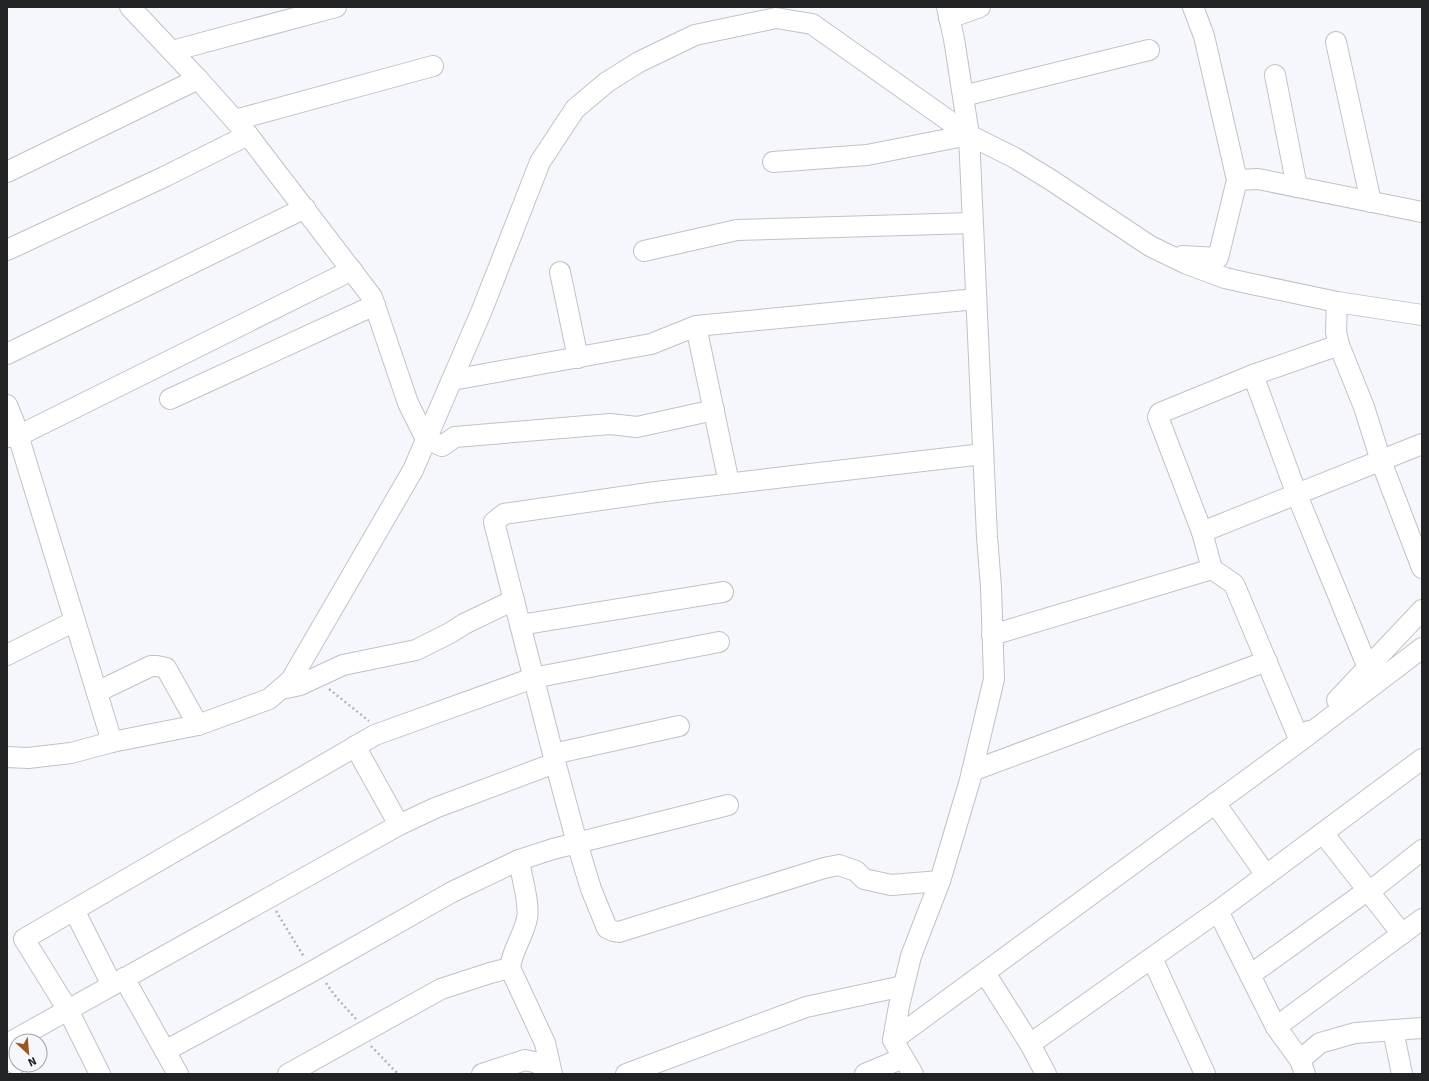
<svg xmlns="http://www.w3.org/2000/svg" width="1429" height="1081" viewBox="0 0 1429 1081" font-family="Signika,sans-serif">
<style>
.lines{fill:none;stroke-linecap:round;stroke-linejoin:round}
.minor-casing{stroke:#c0c2c6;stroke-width:22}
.path{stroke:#b2b4b8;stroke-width:2.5;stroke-dasharray:2 3;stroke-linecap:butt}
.minor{stroke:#fff;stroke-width:20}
</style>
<rect width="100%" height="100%" fill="#f5f7fc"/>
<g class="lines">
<defs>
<g id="minor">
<path d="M130,7l68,72 50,56 124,162 36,106 18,36 16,7 13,-9 155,-13 27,3 77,-17"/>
<path d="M949,18l31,-11"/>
<path d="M1336,42l35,160"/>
<path d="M172,51l164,-44"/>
<path d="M1275,75l22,112"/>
<path d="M963,96l186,-46"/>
<path d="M235,120l198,-54"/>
<path d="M773,162l94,-7 102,-20"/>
<path d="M7,172l191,-93"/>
<path d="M1237,180l21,-1 164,33"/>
<path d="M7,250l157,-73 84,-42"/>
<path d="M644,251l93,-21 235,-7"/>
<path d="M1182,256l36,2 19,-78 -33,-144 -11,-29"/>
<path d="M560,272l18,86"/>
<path d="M1337,302l-1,30 3,13 25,62 17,54 41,107"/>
<path d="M696,326l33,157"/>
<path d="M1339,345l-86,30 -93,38 -2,4 44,115 10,37 22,15 66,157 122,-93"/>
<path d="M7,354l298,-146"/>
<path d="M1253,375l44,120 71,173"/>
<path d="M452,380l199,-36 45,-18 280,-27"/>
<path d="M170,399l205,-94"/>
<path d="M7,405l7,17 98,320"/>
<path d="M7,437l11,-1 334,-166"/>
<path d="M1202,532l220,-88"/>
<path d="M520,625l203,-33"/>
<path d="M992,635l220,-66"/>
<path d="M7,655l68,-34"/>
<path d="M282,689l18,-4 43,-20 73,-15 34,-17 14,-9 50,-24"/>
<path d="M97,692l54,-26h6l9,2 32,57"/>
<path d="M1337,700l85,-90"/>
<path d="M355,746l44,79"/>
<path d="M553,754l126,-28"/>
<path d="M7,757l21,1 43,-5 41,-11 86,-17 71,-26 22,-19 122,-210 69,-160 58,-148 35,-53 32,-27 32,-20 56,-27 81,-17 36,6 157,111 46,23 36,22 99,66 37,18 38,14 22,5 90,19 85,13"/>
<path d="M972,771l295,-110"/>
<path d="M1215,803l51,72"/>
<path d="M1323,833l79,101"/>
<path d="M519,860c2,15 11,44 8,58 -3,17 -15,32 -17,50l35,75 7,31"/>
<path d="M940,881l-49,4 -27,-6 -8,-8 -17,-6 -15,3 -205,64 -6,-1 -6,-3 -16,-39 -14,-46 -24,-89 -59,-232 10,-8 152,-22 327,-38"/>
<path d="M1369,892l53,-42"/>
<path d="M74,910l38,75"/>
<path d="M1218,911l58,116 24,33 5,14"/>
<path d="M1152,958l53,116"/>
<path d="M985,973l45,71 16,30"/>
<path d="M1250,975l118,-85"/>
<path d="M124,978l54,96"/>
<path d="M1276,1027l146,-108"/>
<path d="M1393,1030l9,44"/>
<path d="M893,1040l407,-299 9,-10"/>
<path d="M7,1044l392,-219 36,-17 120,-45"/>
<path d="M1030,1044l188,-133 204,-152"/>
<path d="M7,1048l9,16"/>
<path d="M165,1051l148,-80 139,-79 67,-32 34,-11 175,-44"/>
<path d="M1300,1060l20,-17 35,-10 67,-5"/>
<path d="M100,1074l-32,-64 -44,-71 351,-204 158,-57 186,-36"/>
<path d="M288,1074l153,-85 49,-16 20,-5"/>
<path d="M482,1074l43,-14 13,3 10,11"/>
<path d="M626,1074l180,-67 97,-21"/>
<path d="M865,1074l38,-16"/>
<path d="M913,1074l-20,-34 6,-34 12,-50 29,-75 30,-101 24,-101 -3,-92 -4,-50 -18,-402 -15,-96 -7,-32"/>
</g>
</defs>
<use href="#minor" class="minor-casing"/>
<g class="path">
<path d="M329,689l40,32"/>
<path d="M276,911l28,46"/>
<path d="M326,983l10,14 20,22"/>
<path d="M371,1046l27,28"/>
</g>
<use href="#minor" class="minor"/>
</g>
<rect width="1429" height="1081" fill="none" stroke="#222324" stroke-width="16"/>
<g transform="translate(28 1053) rotate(154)"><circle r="19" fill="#f5f7fc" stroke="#a1a2a6"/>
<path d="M0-3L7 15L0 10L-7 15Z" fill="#995823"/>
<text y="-6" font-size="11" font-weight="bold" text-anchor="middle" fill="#222324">N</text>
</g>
</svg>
